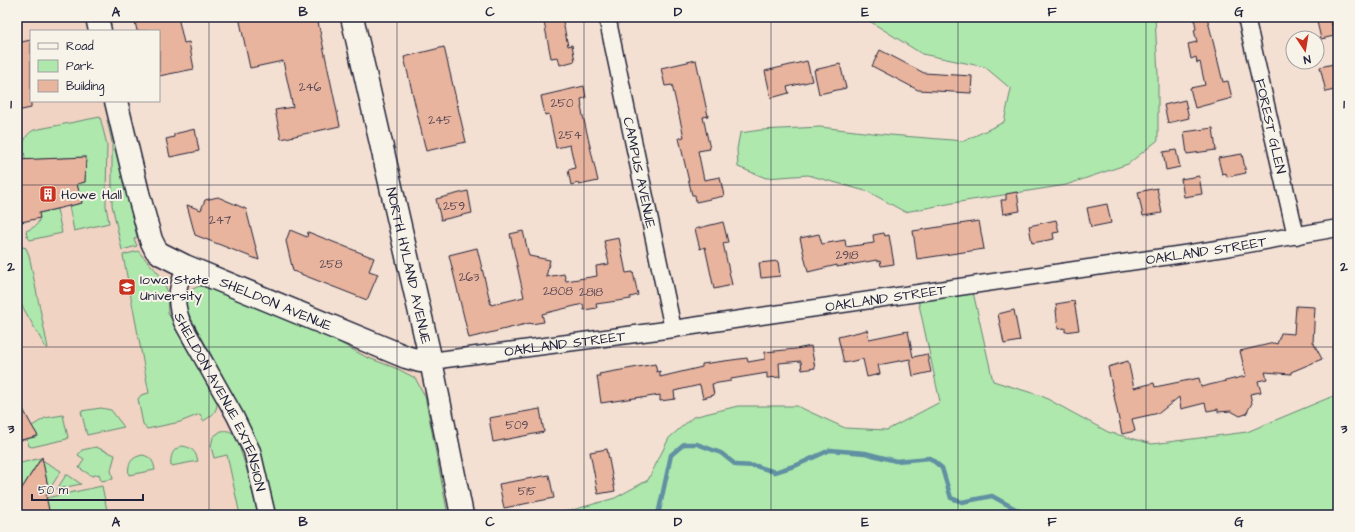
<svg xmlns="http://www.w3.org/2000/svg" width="1355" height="532" viewBox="0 0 1355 532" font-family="'Architects Daughter',sans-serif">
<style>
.built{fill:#f0d3c2}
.green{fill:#aee8ac;stroke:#688574}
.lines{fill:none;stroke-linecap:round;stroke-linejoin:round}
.stream{stroke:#6090a2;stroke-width:4.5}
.building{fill:#e9b49d;stroke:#22223b}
.street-casing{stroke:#22223b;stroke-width:19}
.secondary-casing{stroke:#22223b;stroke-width:25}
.street{stroke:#f7f3e8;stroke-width:16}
.secondary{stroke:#f7f3e8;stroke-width:22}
.grid{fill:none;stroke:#22223b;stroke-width:1;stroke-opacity:0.55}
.labels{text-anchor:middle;stroke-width:4;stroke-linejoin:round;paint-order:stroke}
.number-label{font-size:12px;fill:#544654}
.street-label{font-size:14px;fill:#22223b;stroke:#f7f3e8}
.poi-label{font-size:14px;fill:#22223b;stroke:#f7f3e8;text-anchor:start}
.neatline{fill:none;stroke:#22223b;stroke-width:1.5}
.grid-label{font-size:13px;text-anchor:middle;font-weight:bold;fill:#22223b}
</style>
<rect width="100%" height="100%" fill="#f3e0d2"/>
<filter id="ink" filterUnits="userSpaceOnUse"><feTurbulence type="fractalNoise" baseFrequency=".025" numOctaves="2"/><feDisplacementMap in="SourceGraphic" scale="8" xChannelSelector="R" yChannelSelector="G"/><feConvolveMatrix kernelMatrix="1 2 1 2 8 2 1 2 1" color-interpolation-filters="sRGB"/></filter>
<g filter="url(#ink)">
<path class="built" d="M17,17h80l3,14h-69v70h85l35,139 269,121 41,154h-444z"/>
<g class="green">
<path d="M863,17h292l3,58v65l-30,24 -62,21 -113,18 -48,9 -36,-20 -61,-17 -42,3 -28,-11 -1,-18 3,-16 21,-3 59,-3 70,8 74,6 40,-19 7,-33 -26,-22 -63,-13z"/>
<path d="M100,117l7,28 -1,49v12l3,17 -35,8 -5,-25 13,-3 -5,-19 8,-2v-25l-60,3c-1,-13 -4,-23 9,-30z"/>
<path d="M107,120l4,4 26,113 -3,2 3,7 -15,4 -10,-45v-63z"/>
<path d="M57,209l5,24 -32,7 -3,-4 -1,-5c9,-4 15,-7 13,-18z"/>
<path d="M23,247l3,1 3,7 19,93h-2l-29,-51v-48z"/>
<path d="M138,251c11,14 25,22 29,40 1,7 0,14 1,22l49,85c1,13 -3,17 -14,23l-3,-7 -20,8 -33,7 -4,-5 -5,-25 3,-4 8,-2 -26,-138z"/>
<path d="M200,286l6,1 129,53 31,17 32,12 17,9 10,18 23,119h-173l-15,-64 -15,-34 -59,-108c-2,-13 1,-19 14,-23z"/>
<path d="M973,292l20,89 49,15 66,36 44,12 95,-12 91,-38v121h-794l25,-4 46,-13 33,-18 21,-42 24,-21 45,-11h59l48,22 42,2 53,-28 -22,-102z"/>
<path d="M101,408l10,2 13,17 -37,8 -6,-24z"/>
<path d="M63,415l5,22 -1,2 -35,8 -3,-1 -2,-7 11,-3 -6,-10 13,-8z"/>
<path d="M221,431c7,-1 11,0 15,6l11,33 11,45h-18l-13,-60 -13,3 -3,-11 2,-10z"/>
<path d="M182,446c10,1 14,6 16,15l-27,5c-1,-9 1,-17 11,-20z"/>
<path d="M96,447l19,8 -4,15 2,9 -12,2 -2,-7 -7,2 -13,-8 5,-9 -6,-4 4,-5z"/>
<path d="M143,455c8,2 11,7 12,15l-26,5c-2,-11 2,-18 14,-20z"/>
<path d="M41,458l-24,38v-32z"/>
<path d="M42,460l19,11 -12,19z"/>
<path d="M66,475h2l13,9 -24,5z"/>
<path d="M102,486l6,29h-58l-4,-17z"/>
</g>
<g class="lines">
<path class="stream" d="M658,515l13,-60 13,-11h13l24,9 15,12 20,1 19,6 22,-7 33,-15 35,3 31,8 34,-3 12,10 9,30 11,4 30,-6 29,16 1,3"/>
</g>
<g class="building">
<path d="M134,17h44l6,26 5,-1 5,27 -35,7v-45h-22z"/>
<path d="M239,17h78l23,109 -59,13 -6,-29 18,-3 -10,-46 -33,7z"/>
<path d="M543,17h19l6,29 4,-1 3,16 -15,4 -2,-8 -7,1z"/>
<path d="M1194,17h13l16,65 5,-1 4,17 -37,10 -5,-20 15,-3 -5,-23 -3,1 -1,-6 -5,2 -3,-15 9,-2 -3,-12 2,-1z"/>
<path d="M1316,17h14l4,19 -13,3z"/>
<path d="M31,40v68l-14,3v-68z"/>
<path d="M444,47l22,95 -40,9 -22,-94z"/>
<path d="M880,50l44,23 48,3 -1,17 -53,-3 -46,-24z"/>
<path d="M696,60l12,56 -5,1 7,32 -12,2 6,29 16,-3 4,19 -28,6 -1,-7h-3l-13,-57 5,-1 -12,-52 -7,1 -4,-18z"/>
<path d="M807,61l5,20 -25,6 2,6 -18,5 -6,-27z"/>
<path d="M1338,63v26l-12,3 -6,-25z"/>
<path d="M840,64l6,24 -27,6 -5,-24z"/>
<path d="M584,86l2,12 -5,1 1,8h-1l17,74 -19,4 -1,-2 -7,2 -3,-15 7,-2 -5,-23 -14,3 -7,-34 -4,1 -4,-19z"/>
<path d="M1185,100l4,18 -21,5 -4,-18z"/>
<path d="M1213,128l3,22 -29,4 -3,-22z"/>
<path d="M195,129l4,22 -29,6 -4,-18 8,-2v-3z"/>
<path d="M1176,150l4,17 -14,3 -3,-18z"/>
<path d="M1242,154l4,19 -19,4 -1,-4 -4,1 -4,-16z"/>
<path d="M86,157l-1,25 -8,2 5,19 -43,10 1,5 -23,5v-63z"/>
<path d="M1199,176l3,18 -18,3 -3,-18z"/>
<path d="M1157,188l5,25 -19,3 -5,-24z"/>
<path d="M468,191l4,22 -31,7 -5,-21z"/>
<path d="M1017,192l3,19 -17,3 -2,-14h5v-6z"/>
<path d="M218,197l28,12 13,51 -64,-25 -8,-30 14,5 4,-10z"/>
<path d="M1107,204l4,19 -20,4 -4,-19z"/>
<path d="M1056,220l3,12 -6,1 1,6 -22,4 -3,-17z"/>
<path d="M979,221l5,28 -67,10 -4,-28z"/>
<path d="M723,222l5,20 -5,1 9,42 -18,4 -9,-42 -5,2 -5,-20z"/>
<path d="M290,230l17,7 1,-5 66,26 -5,13 9,3 -11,26 -74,-29 -7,-30z"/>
<path d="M523,231l6,25 21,4 -4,17 18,-3 2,7 31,-5 -1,-10 13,-2 -5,-23 15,-3 7,35 7,-1 5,23 -8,2 1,2 -35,5 1,4 -13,2 -1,-6 -41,10 2,8 -13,2 -1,-1 -61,15 -20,-83 28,-7 14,57 33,-8 -14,-63z"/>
<path d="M884,233l1,3 4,-1 5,29 -13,2 -1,-5 -3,1v-2l-40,7v-2l-29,7 -8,-34 19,-4 3,10 23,-4 1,7 28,-4 -1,-8z"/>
<path d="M778,261l2,15 -19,2 -2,-15z"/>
<path d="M1074,301l5,29 -14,2v-4l-7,1 -2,-19h1l-1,-6z"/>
<path d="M1296,306l19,1 -2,35 9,17 -31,13v2l-26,-2 2,7 -9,2 3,11 -11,2 2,9 -6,11 -6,2 -9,-5 -13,1v-3l-11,2 -2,-8 -24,6 -2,-12 -20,16 -27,6 3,12 -13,3 -14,-67 20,-6 6,27 20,-5 1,4 44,-9 2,9 45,-11 -6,-25 34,-8 3,1 4,-11 13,1z"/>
<path d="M1014,310l6,31 -16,3 -6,-30z"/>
<path d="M867,330l2,9 39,-8 5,26 14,-3 4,18 -18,4 -3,-17 -32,6 2,9 -13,3 -4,-18 -19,4 -6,-26z"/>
<path d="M811,346l4,22 -13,2 -1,-9 -22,2 1,14 -13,1v-5l-36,6v2l-19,3 2,11 -11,3 -3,-13 -26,6 1,8 -15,2v-6l-19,3v-1l-40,6 -4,-27h3l-1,-2 56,-10 2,8 3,-1v6l42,-10v-3l45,-6 1,4 17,-3v-7l31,-3z"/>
<path d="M17,398l15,28 6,10 -21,5z"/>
<path d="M540,409l4,23 -51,10 -4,-24z"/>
<path d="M607,449l8,42 -17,3 -8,-42z"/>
<path d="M42,457l7,35 -3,4 4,19h-33v-19z"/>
<path d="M549,475l5,23 -50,10 -5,-24z"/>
</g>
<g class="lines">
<defs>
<g id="street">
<path id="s1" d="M607,17l66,312"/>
<path id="s2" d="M1246,17l50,219"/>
<path id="s3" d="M185,266c-7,23 -12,32 -3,56l53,94 17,35 15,64"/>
<path id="s4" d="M431,361l242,-32 558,-82 107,-19"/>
</g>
<g id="secondary">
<path d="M97,17l3,14"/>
<path id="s5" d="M352,17l79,344 31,154"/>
<path id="s6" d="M116,101l22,92 13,47 5,10 5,4 24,12 221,91 14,4h11"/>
</g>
</defs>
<use href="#street" class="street-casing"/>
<use href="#secondary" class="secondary-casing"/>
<use href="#street" class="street"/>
<use href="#secondary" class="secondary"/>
</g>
</g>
<path class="grid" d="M209,17v498M397,17v498M584,17v498M771,17v498M958,17v498M1146,17v498M17,185h1321M17,347h1321"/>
<defs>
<symbol id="building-square" viewBox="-11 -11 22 22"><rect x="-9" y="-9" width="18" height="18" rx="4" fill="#c8321e" stroke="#f7f3e8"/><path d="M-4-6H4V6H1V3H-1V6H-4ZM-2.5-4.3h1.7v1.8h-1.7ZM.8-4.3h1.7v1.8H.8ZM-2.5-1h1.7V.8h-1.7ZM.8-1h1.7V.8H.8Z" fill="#fff"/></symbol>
<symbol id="university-square" viewBox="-11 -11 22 22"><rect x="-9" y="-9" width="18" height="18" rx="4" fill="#c8321e" stroke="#f7f3e8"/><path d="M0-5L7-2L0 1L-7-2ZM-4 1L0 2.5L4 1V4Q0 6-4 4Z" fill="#fff"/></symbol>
</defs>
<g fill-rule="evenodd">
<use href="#building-square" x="38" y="184" width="20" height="20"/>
<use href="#university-square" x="117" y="277" width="20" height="20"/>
</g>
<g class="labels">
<g class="number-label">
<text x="310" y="91">246</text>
<text x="562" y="107">250</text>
<text x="440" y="124">245</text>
<text x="570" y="139">254</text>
<text x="454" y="210">259</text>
<text x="220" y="224">247</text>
<text x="847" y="259">2918</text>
<text x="331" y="268">258</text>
<text x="469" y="281">263</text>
<text x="558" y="295">2808</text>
<text x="591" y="296">2818</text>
<text x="517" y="429">509</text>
<text x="527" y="495">515</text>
</g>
<g class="street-label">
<text dy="5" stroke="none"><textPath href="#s2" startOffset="112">FOREST GLEN</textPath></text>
<text dy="5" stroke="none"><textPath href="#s1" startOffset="159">CAMPUS AVENUE</textPath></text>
<text dy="5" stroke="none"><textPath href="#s4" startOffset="783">OAKLAND STREET</textPath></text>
<text dy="5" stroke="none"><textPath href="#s5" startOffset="255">NORTH HYLAND AVENUE</textPath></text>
<text dy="5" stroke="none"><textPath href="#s4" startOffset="459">OAKLAND STREET</textPath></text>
<text dy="5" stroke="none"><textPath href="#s6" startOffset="286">SHELDON AVENUE</textPath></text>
<text dy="5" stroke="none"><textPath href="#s4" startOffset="135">OAKLAND STREET</textPath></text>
<text dy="5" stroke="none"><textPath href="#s3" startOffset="147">SHELDON AVENUE EXTENSION</textPath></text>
</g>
<g class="poi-label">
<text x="61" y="199">Howe Hall</text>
<text x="140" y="284">Iowa State<tspan x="140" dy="16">University</tspan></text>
</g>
</g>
<rect width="1355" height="532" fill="none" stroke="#f7f3e8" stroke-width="44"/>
<rect x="30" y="30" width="130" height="72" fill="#f7f3e8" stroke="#a29fa3"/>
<rect x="38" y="43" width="20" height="6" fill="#f7f3e8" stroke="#a29fa3"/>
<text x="66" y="50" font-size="12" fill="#22223b">Road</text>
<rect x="38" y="60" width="20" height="12" fill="#aee8ac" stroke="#a29fa3"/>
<text x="66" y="70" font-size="12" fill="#22223b">Park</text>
<rect x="38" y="80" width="20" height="12" fill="#e9b49d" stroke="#a29fa3"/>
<text x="66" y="90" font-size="12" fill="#22223b">Building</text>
<g transform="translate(1305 50) rotate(168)"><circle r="19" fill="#f7f3e8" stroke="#a29fa3"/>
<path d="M0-3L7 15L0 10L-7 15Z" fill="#c8321e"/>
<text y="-6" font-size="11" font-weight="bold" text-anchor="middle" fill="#22223b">N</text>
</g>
<path d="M32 494v6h111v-6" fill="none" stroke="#22223b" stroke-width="2"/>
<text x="38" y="494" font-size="12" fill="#22223b" stroke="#f7f3e8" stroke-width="3" paint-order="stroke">50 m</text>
<rect x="22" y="22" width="1311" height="488" class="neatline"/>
<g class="grid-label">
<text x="116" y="16">A</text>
<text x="303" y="16">B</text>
<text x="490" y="16">C</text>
<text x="678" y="16">D</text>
<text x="865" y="16">E</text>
<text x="1052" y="16">F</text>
<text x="1239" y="16">G</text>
<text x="11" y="108">1</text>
<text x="1344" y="108">1</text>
<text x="11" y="271">2</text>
<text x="1344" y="271">2</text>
<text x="11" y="433">3</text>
<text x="1344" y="433">3</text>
<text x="116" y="526">A</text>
<text x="303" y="526">B</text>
<text x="490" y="526">C</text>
<text x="678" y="526">D</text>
<text x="865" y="526">E</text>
<text x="1052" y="526">F</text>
<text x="1239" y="526">G</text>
</g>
</svg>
